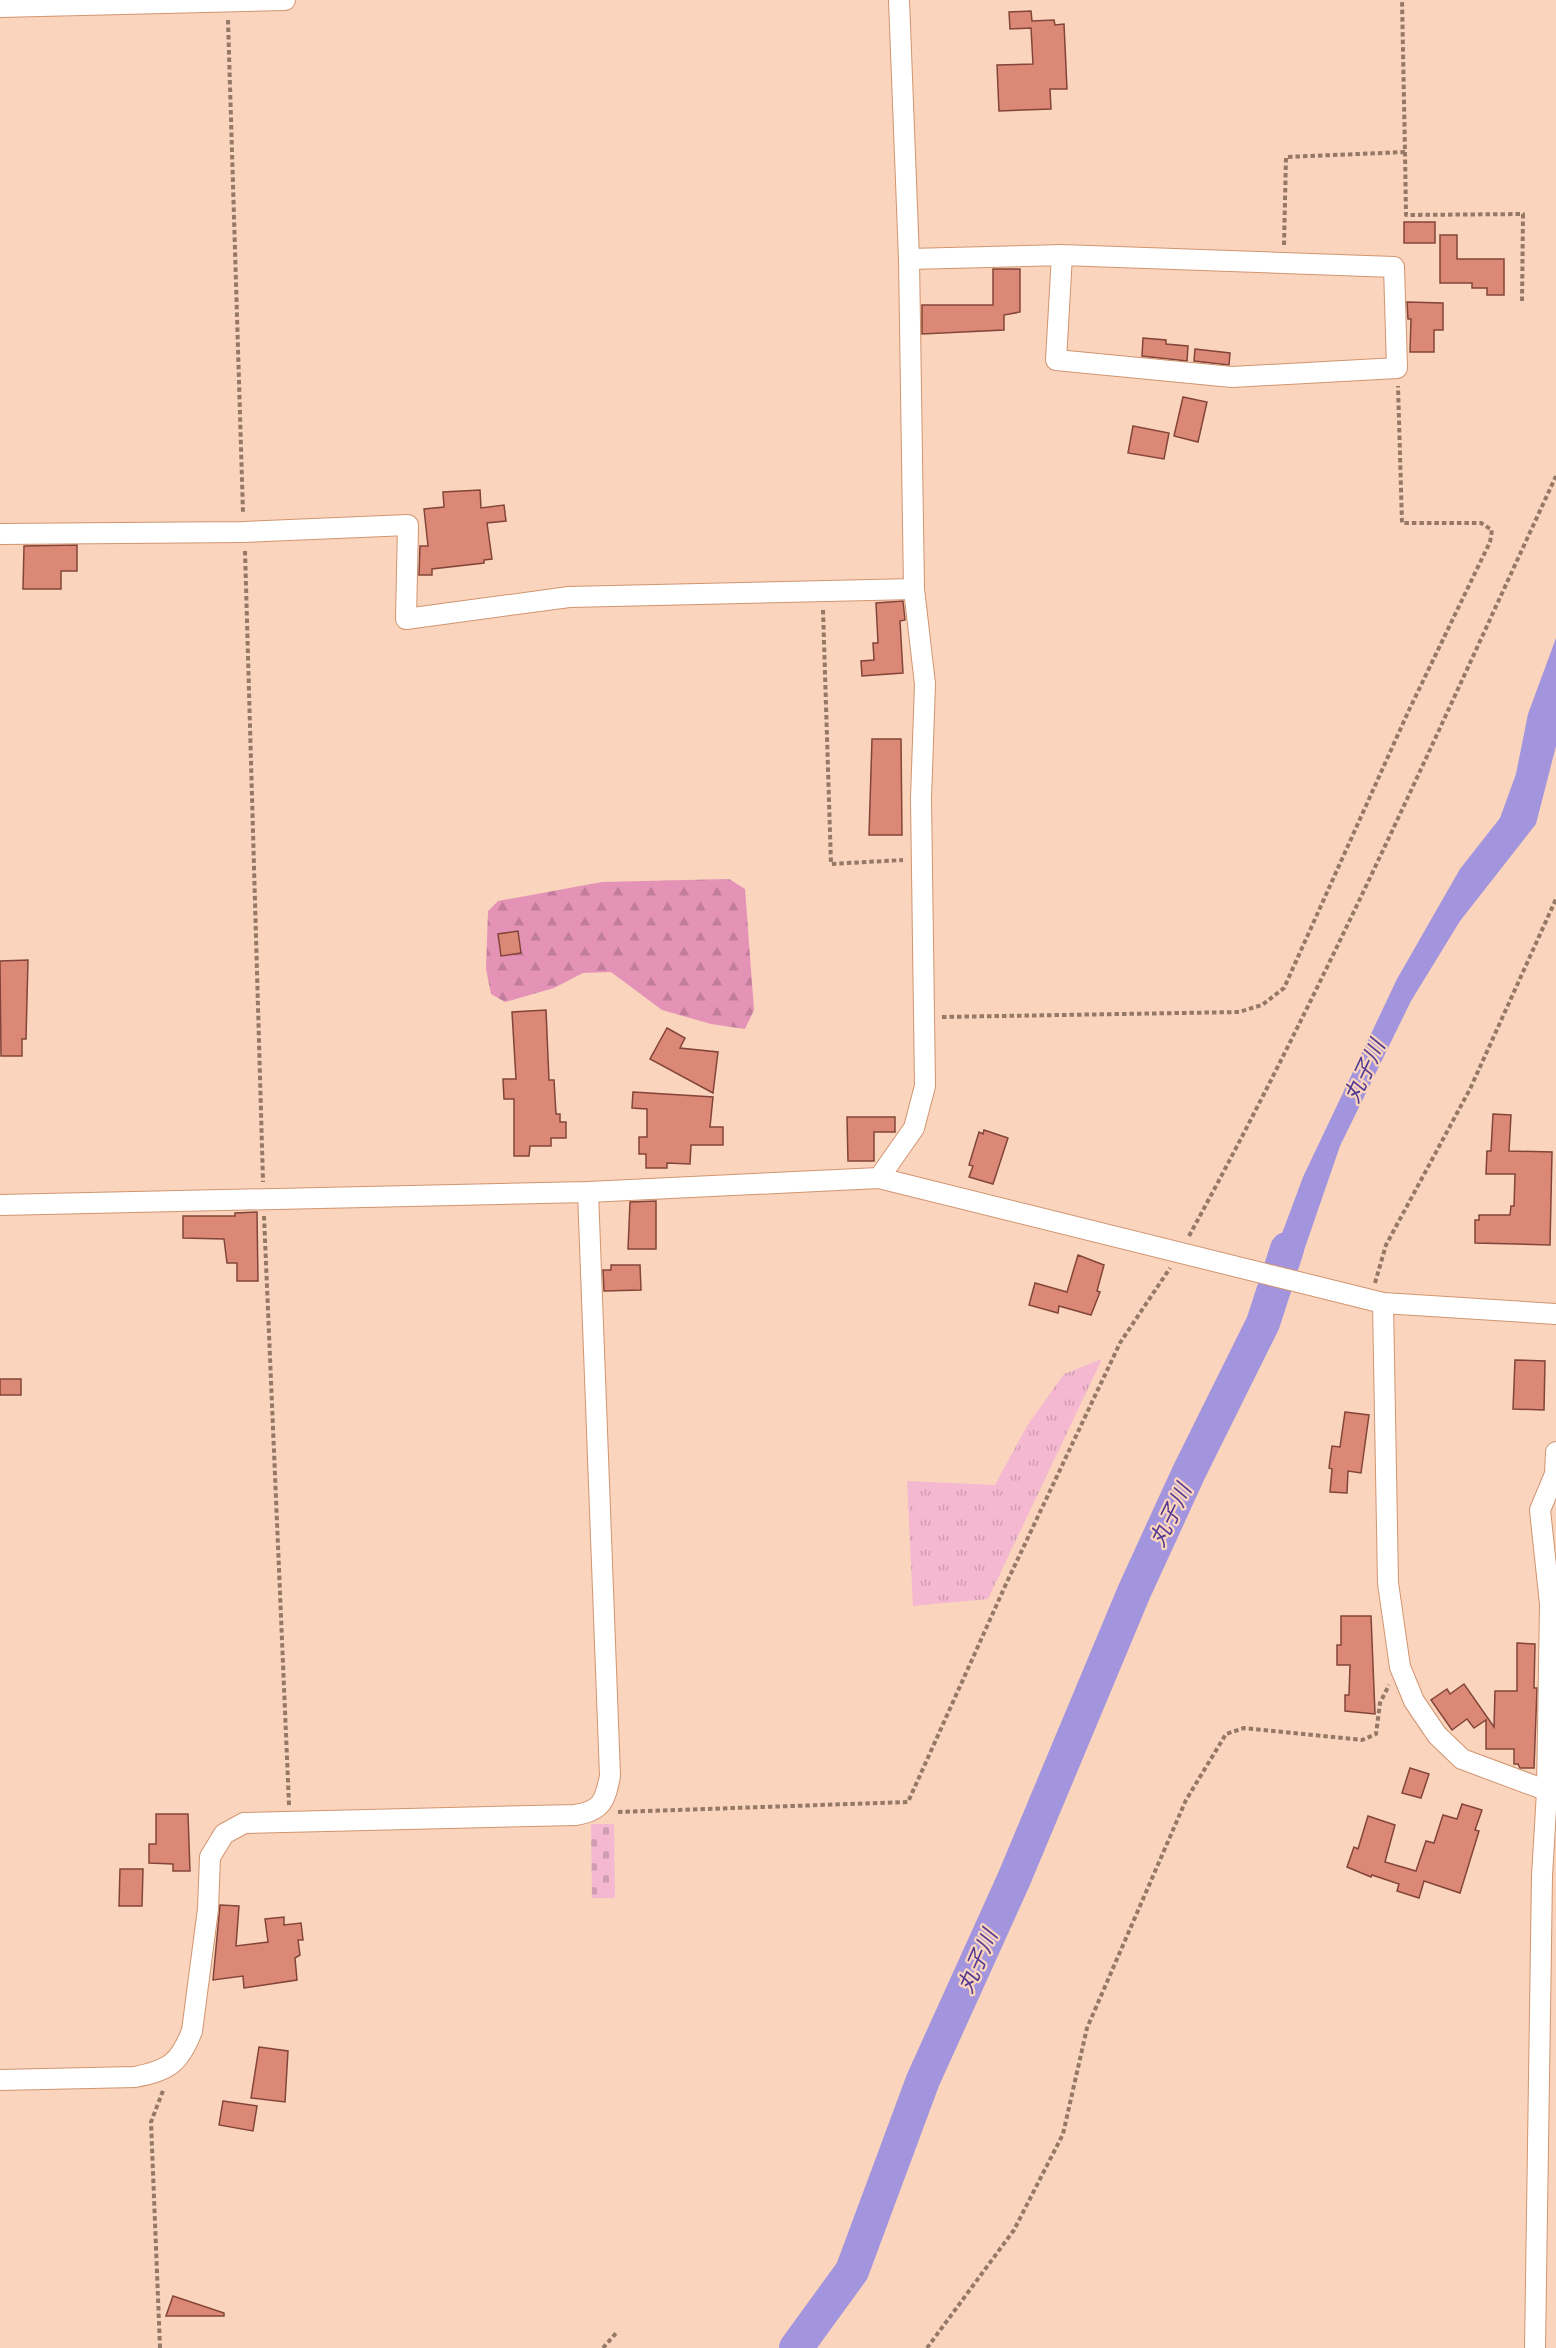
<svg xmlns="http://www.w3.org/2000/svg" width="1556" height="2348" viewBox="0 0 1556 2348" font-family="Barlow,'Noto Sans JP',sans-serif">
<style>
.grass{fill:url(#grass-tufts)}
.forest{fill:url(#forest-firs)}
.cemetery{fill:url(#cemetery-stones)}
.water{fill:#a295de}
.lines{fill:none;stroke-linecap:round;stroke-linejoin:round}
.river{stroke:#a295de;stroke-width:34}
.building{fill:#dc8877;stroke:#834539;stroke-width:1.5}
.minor-casing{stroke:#d19571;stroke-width:22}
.path{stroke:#967867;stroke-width:4;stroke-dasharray:4.5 3;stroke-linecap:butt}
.minor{stroke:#fff;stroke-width:20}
.labels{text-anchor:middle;stroke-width:4.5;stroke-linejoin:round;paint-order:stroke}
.water-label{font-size:22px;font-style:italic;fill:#523a91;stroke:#fad4bd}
</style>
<defs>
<pattern id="grass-tufts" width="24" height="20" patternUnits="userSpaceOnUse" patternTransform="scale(1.5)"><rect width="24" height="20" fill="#f4b8d1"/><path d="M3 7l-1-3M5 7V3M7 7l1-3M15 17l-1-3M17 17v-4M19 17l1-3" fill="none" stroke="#d19db2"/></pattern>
<pattern id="forest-firs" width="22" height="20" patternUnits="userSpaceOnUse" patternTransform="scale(1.5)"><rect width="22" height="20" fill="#e493b7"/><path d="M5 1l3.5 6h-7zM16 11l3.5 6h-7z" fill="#c37d9c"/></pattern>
<pattern id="cemetery-stones" width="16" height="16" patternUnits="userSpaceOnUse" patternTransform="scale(1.5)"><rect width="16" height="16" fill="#f4b8d1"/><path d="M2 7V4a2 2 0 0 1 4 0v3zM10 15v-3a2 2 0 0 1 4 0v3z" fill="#d19db2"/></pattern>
</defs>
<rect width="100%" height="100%" fill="#fad4bd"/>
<path class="grass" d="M1102,1359l-114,240 -75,7 -6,-125 88,4 32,-59 37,-52z"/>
<path class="forest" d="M729,879l16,10 9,121 -9,19 -34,-5 -49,-14 -51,-38 -28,1 -29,15 -49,14 -14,-8 -5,-25 2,-58 10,-10 104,-19z"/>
<path class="cemetery" d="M591,1824h23l1,74h-23z"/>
<path class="water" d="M1556,638v108l-20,78 -76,97 -49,80 -71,145 -52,151 -27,-7 42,-113 94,-198 63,-110 40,-51 16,-44 12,-60z"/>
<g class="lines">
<path class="river" d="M796,2348l56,-77 71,-191 91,-201 120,-287 55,-120 74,-149 24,-74"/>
</g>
<g class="building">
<path d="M1031,11l1,10 22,-1 1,5 9,-1 3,65h-17l1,20 -52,2 -2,-46 36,-1 -2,-36 -21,1 -1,-17z"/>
<rect x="1404" y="222" width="31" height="21"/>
<path d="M1440,235h17v24h47v36h-17v-7h-15v-5h-32z"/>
<path d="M993,269h27v43l-16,3v15l-82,4v-29h71z"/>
<path d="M1407,302l36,1v27h-9v22h-24l1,-33h-3z"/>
<path d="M1143,338l23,2v4l22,2 -1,15 -45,-5z"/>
<path d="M1195,349l35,4 -1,12 -35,-4z"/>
<path d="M1183,397l24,5 -9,40 -24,-6z"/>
<path d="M1133,426l36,7 -5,26 -36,-6z"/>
<path d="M480,490l1,18 23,-3 2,16 -19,2 5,36 -8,1v3l-52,6v6h-13l1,-29h8l-4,-37 20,-2 -1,-15z"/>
<path d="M77,545v26h-16v18h-38l1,-43z"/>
<path d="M903,601l2,19 -5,1 3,52 -41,3 -1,-15 13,-1 -1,-17h5l-2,-40z"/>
<path d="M872,739h29l1,96h-33z"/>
<path d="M518,931l3,22 -20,3 -3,-22z"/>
<path d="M28,960l-2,79h-4v17h-21l-1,-95z"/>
<path d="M546,1010l3,70h5l2,34h4v8h6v16h-15v8h-21l-1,10h-15v-57h-10l-1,-20h13l-4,-67z"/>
<path d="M667,1028l18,10 -5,10 38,4 -5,41 -63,-34z"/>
<path d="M633,1092l80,5 -3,30h13v18h-32l-1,19 -23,-1v5h-21v-14h-7v-17h8v-28l-15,-1z"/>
<path d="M1493,1114l18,1 -2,36 43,1 -2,93 -75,-2v-23h4v-5h31l1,-9h3l1,-32h-29l1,-23h4z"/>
<path d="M847,1117h48v15h-21v29h-26z"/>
<path d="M984,1130l24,8 -15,46 -24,-7 4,-11 -4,-1 10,-33 4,2z"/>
<path d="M656,1201v48h-28l2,-47z"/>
<path d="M257,1212l1,69h-21v-18h-10l-3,-24 -41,-1v-22h52v-3z"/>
<path d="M1078,1255l26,10 -7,26 3,1 -9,23 -32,-9 -1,7 -29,-8 6,-22 32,9z"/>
<path d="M611,1265h29l1,25 -37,1 -1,-21h8z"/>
<path d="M1515,1360l30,1 -1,49 -31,-1z"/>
<rect x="0" y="1379" width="21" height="16"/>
<path d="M1345,1412l24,3 -8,58 -13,-2 -1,22 -17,-1 2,-23 -3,-1 3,-22 8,1z"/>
<path d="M1341,1616h30l4,98 -30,-3v-16h4l1,-30h-13v-20h4z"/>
<path d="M1517,1643l18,1 -1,44h3l-3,80h-14l-2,-4h-4v-15h-28v-29l-12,8 -7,-9 -15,11 -21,-30 16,-11 3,5 14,-10 30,43 1,-36h22z"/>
<path d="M1410,1768l19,6 -8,24 -19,-5z"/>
<path d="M1462,1804l20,6 -7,20 4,1 -19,62 -36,-12 -5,17 -22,-7 2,-7 -27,-9 -1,2 -24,-10 7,-20 4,2 10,-33 27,9 -10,37 31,9 10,-30 8,2 9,-28 14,4z"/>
<path d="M156,1814h32l2,57h-17v-7l-24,-1v-19h7z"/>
<path d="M120,1869h23l-1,37h-23z"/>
<path d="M220,1905l19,1 -3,40 32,-4 -3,-23 19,-2v8l17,-2 2,17h-5l2,15 -5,3 2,22 -53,8 -1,-12 -30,4z"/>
<path d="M259,2047l29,4 -3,51 -34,-4z"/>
<path d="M223,2101l34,5 -4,25 -34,-6z"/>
<path d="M173,2296l51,17v3h-58z"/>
</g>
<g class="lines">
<defs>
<g id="minor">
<path d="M0,7l285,-7"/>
<path d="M909,259l153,-4 332,12 3,101 -165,9 -176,-17 6,-105"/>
<path d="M0,534l244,-2 164,-7 -2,94 163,-22 345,-8"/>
<path d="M879,1178l35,-50 11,-42 -4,-288 4,-114 -11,-95 -5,-330 -10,-259"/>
<path d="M0,1205l588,-13 291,-14 504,125 173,11"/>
<path d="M1383,1303l5,280 12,84 14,34 23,34 25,24 94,35"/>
<path d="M0,2080l135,-3c34,-7 44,-13 57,-46l16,-122 2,-52 14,-23 20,-11 331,-8c27,-4 30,-14 35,-39l-22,-584"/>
<path d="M1535,2348l7,-472 5,-84 3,-188 -10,-94 15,-36 1,-22"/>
</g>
</defs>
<use href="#minor" class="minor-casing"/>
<g class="path">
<path d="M228,20l15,493"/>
<path d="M1405,152l1,63 117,-1 -1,89"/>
<path d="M1284,245l2,-88 119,-5 -3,-152"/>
<path d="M245,551l18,631"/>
<path d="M823,610l8,254 72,-4"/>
<path d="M942,1017l297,-5 23,-7 22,-17 125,-278 81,-168 2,-12 -11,-7h-79l-4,-137"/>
<path d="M264,1216l25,589"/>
<path d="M1189,1236c135,-247 249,-505 367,-760"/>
<path d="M1375,1283l11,-38 84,-156 86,-190"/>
<path d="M618,1812l290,-10 98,-218 114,-241 50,-75"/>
<path d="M160,2348l-9,-226 13,-34"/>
<path d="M603,2348l14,-16"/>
<path d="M927,2348l87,-118 49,-96 24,-106 99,-228 40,-66 18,-6 118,12 14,-6 4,-31 9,-18"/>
</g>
<use href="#minor" class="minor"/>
</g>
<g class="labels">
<g class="water-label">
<text transform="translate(1364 1071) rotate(-65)" y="8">丸子川</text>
<text transform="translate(1170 1515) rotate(-64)" y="8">丸子川</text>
<text transform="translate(977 1961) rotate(-66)" y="8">丸子川</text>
</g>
</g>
</svg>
